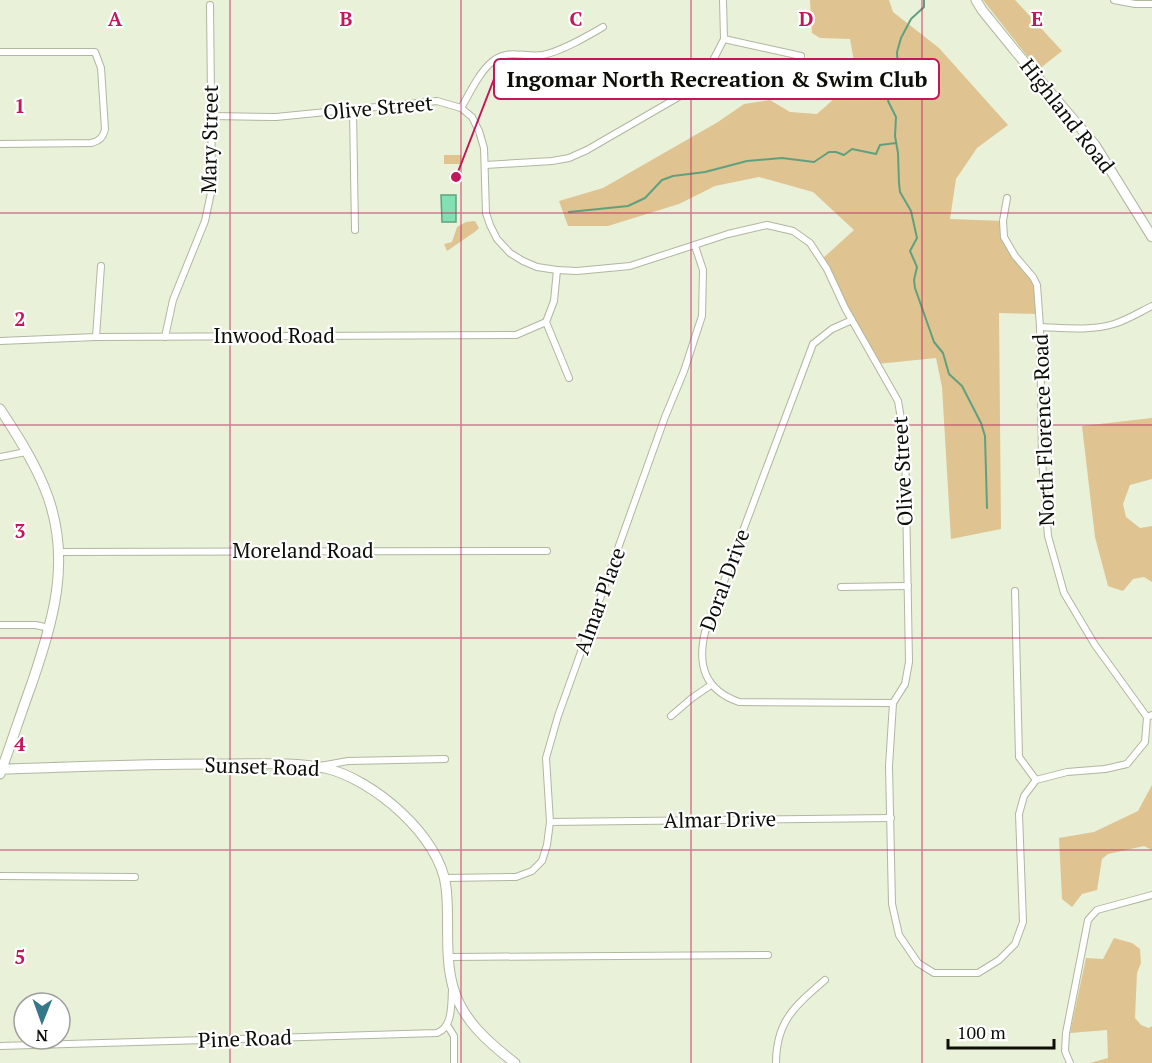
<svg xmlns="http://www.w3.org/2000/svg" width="1152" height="1063" viewBox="0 0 1152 1063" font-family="'PT Serif',serif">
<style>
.green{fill:#dfc391}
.water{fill:#83e0b2;stroke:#5fa17f;stroke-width:1.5}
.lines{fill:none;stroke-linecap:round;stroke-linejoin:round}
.stream{stroke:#5fa17f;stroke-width:2}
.street-casing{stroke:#b0b7a0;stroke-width:8}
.secondary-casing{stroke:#b0b7a0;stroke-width:11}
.street{stroke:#fff;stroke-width:6}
.secondary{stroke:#fff;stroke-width:9}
.grid{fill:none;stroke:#c2185b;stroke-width:1.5;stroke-opacity:0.55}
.labels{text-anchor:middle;stroke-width:4.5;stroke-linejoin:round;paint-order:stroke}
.street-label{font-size:21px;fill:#0c0e07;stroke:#fff}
.grid-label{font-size:20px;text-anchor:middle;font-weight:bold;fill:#c2185b;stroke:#fff;stroke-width:4.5;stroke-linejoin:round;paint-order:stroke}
.leader{fill:none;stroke:#c2185b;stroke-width:2}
.callout-dot{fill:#c2185b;stroke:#fff;stroke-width:2}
.callout{fill:#fff;stroke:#c2185b;stroke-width:2}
.callout-label{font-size:22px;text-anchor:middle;font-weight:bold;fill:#0c0e07}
</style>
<rect width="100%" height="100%" fill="#e9f1d9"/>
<g class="green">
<path d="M810,0h79l4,12 46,36 69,77 -31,23 -21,31 -6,40 53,2 1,16 29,40 6,37 -40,-1 2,216 -50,10 -9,-152 -6,-29 -59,6 -56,-104 33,-30 -41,-38 -54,-15 -44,9 -36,18 -71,22h-40l-9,-25 44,-13 115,-66 26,-18 26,-4 20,12 27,2 27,-24 11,-23 -5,-28 -30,-1 -8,-5z"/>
<path d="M983,0h32l47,51 -24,19z"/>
<rect x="444" y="155" width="17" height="9"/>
<path d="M475,221l4,7 -3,3 -29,20 -3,-7 8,-2 5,-15 9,-5z"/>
<path d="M1152,418v61l-22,6 -7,19 3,13 14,11 12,-2v56l-8,-5 -11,2 -10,12 -15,-5 -13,-49 -13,-111z"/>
<path d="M1152,785v65l-8,-4 -36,8 -6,5 -5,31 -15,4 -10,13 -10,-8 -3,-61 35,-6 44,-21z"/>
<path d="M1114,938l18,5 8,6 1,14 -4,10 -2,45 6,7 8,3 3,-2v37h-62l18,-5 -1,-28 -37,3 16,-75 17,1z"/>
</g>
<path class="water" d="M441,195h15v27h-14z"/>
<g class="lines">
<g class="stream">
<path d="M924,0v7l-13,12 -10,19 -4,14 1,23 -10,26 8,16 -1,19 3,17 1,30 1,9 11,19 6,27 -7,13 7,16 -3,13 1,8 19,54 9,11 6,21 13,12 19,37 4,13 2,72"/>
<path d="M569,212l59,-6 17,-8 17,-18 11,-4 32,-4 42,-11 35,-3 32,4 15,-10h7l8,3 8,-6 24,5 4,-9 16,-2"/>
</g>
<defs>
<g id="street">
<path d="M1114,0l21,4h17"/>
<path d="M724,39l77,17"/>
<path d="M0,52h95l6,16 4,61c-2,9 -6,12 -14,14l-91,1"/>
<path d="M461,108c9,-15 18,-36 32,-47 16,-13 32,-3 50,-6 19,-4 43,-18 60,-28"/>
<path d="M353,110l2,120"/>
<path d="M212,116l64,1 161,-16 24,7 11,9 7,14 5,17 2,65 4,12 7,14 13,14 13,8 14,6 20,3 20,1 53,-5 98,-32 39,-9 26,6 17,12 17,26 18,39 53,93 7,41 4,220 -4,22 -12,19 -4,63 3,138 7,31 19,28 16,10h44l21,-13 16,-16 8,-22 -4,-108 5,-18 12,-16 -17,-23 -4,-166"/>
<path d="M485,165l67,-4 17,-3 18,-8 95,-55 15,-11 10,-12 17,-33 -1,-39"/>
<path d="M1007,198l-4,23 1,16 11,19 18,21 4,8 3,42 2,133 6,76 16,57 31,52 52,72"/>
<path d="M557,270l-3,31 -8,21 23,56"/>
<path d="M852,320l-20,9 -19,15 -108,288c-8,34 0,58 34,70l154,1"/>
<path d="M1040,327c24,1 51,4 74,-3 13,-4 26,-12 38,-18"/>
<path d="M96,337l5,-71"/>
<path d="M165,337l8,-37 32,-79 7,-33 -2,-183"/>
<path d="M0,341l96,-4 420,-2 30,-13"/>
<path d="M0,457l26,-5"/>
<path d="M59,552l488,-1"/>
<path d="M841,587l67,-1"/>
<path d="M0,625h35l15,3"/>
<path d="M671,716l21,-18 19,-13"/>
<path d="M320,766l28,-5 97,-2"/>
<path d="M1036,780l31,-8 38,-3 22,-5 18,-22 2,-25 5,-2"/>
<path d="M550,822l341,-4"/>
<path d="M0,876l135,1"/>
<path d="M445,878l71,-1 16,-6 10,-10 5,-16 3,-23 -4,-64 12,-42 107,-299 19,-46 18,-55 1,-46 -8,-24"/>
<path d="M449,957l319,-2"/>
<path d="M447,1025l7,11v27"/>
<path d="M0,1046l437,-13c16,-6 14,-28 15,-43"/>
<path d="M776,1063c0,-42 19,-57 49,-83"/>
<path d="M1070,1063l-5,-12 1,-18 22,-113 9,-10 55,-15"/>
</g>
<g id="secondary">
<path d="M976,0l6,10 34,42 79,93 57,92"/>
<path d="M0,409c18,27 37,57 48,88 23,65 5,124 -16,186 -11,30 -21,61 -32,91"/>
<path d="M2,769c76,-2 152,-6 227,-5 31,0 65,-2 96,4 48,11 115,68 121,119 4,32 -2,68 7,100 9,33 36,56 62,76"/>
</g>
</defs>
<use href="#street" class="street-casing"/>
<use href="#secondary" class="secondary-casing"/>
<use href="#street" class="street"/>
<use href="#secondary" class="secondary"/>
</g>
<path class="grid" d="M230,0v1063M461,0v1063M691,0v1063M922,0v1063M0,213h1152M0,425h1152M0,638h1152M0,850h1152"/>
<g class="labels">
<g class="street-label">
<text transform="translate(378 108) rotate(-5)" y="7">Olive Street</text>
<text transform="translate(1067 116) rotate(52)" y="7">Highland Road</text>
<text transform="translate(210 139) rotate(-89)" y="7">Mary Street</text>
<text x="274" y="343">Inwood Road</text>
<text transform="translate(1044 430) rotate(-92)" y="7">North Florence Road</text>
<text transform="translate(903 471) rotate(-93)" y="7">Olive Street</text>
<text x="303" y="558">Moreland Road</text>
<text transform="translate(725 580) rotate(-70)" y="7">Doral Drive</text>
<text transform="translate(600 601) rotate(-70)" y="7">Almar Place</text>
<text transform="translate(262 767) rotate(2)" y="7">Sunset Road</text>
<text transform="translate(720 820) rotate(-1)" y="7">Almar Drive</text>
<text transform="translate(245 1039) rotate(-2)" y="7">Pine Road</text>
</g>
</g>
<g class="grid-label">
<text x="115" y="26">A</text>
<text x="346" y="26">B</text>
<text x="576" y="26">C</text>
<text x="806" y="26">D</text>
<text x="1037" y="26">E</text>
<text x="20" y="113">1</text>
<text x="20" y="326">2</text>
<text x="20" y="538">3</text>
<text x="20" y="751">4</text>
<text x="20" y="964">5</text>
</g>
<path class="leader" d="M456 177L494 79"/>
<circle class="callout-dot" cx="456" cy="177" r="6"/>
<rect class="callout" x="494" y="59" width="445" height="40" rx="6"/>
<g class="callout-label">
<text x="717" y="87">Ingomar North Recreation &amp; Swim Club</text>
</g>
<g transform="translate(42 1021) rotate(181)"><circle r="28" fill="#ffffff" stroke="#9e9f9c" stroke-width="1.5"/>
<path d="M0-4.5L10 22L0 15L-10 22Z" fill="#36778a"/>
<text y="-9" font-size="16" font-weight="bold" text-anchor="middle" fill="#0c0e07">N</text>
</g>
<path d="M948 1039v9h106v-9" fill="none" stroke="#0c0e07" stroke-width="3"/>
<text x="957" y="1039" font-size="18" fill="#0c0e07" stroke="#ffffff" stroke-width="4.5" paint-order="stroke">100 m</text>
</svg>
